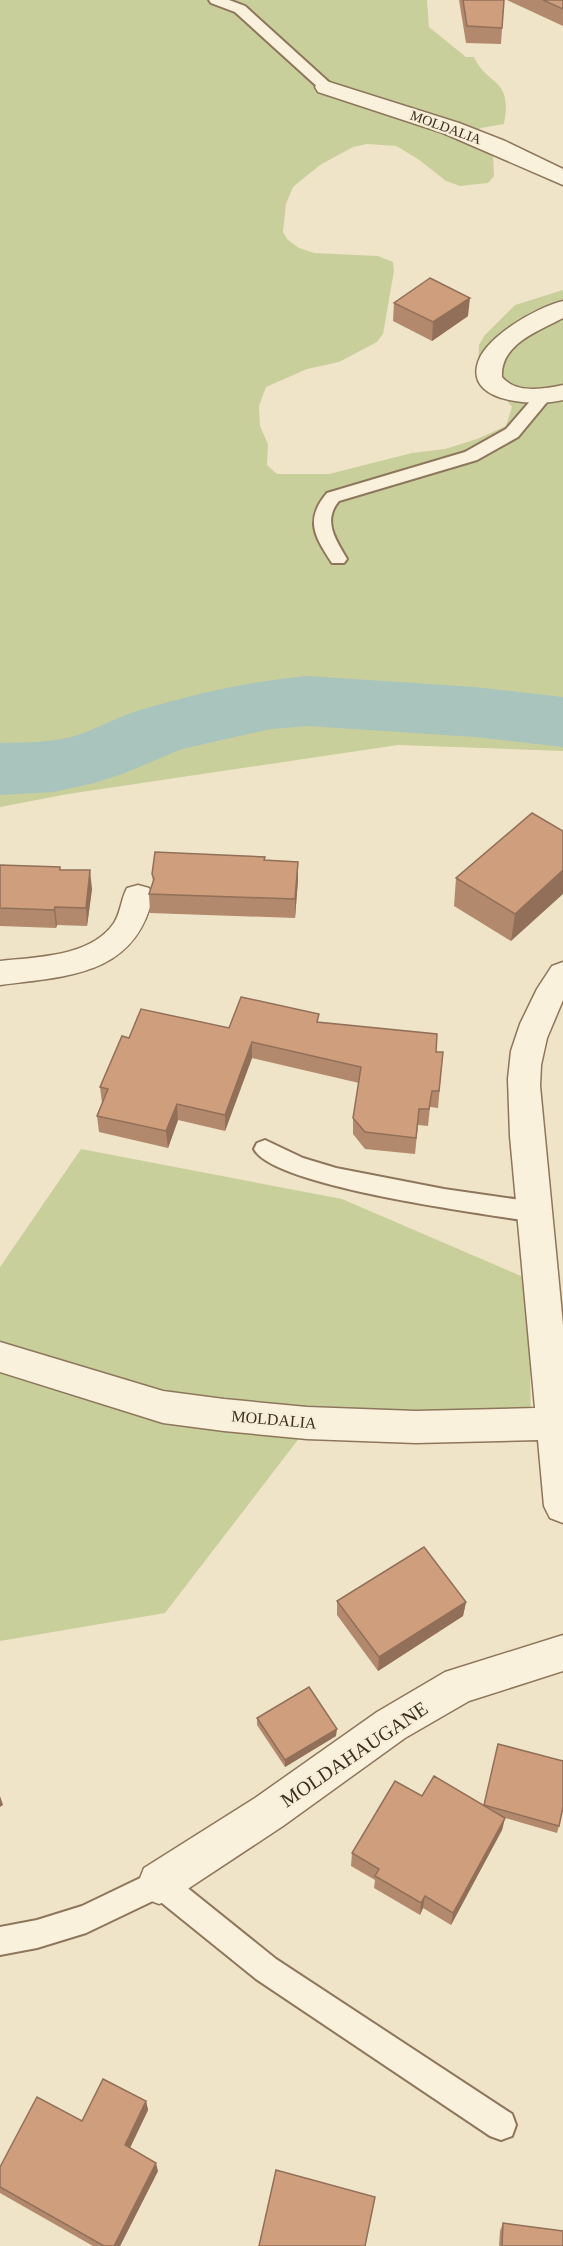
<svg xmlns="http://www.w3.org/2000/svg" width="563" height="2246" viewBox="0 0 563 2246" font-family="'Times New Roman',serif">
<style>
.green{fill:#c9cf9b}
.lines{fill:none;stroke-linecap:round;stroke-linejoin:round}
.river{fill:#a9c4bc;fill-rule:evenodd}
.service-casing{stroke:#8d765c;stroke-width:4}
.minor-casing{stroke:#8d765c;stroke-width:3}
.service{fill:#faf1dc;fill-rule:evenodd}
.minor{fill:#faf1dc;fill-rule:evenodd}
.wall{fill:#b2896c}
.shaded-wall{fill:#916f58}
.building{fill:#cf9f7d;stroke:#916f58;stroke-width:1.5}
.labels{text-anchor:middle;stroke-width:4.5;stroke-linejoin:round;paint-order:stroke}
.far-street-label{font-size:14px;fill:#3d2e20;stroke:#f7eed8}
.street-label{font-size:16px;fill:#3d2e20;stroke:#f7eed8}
.near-street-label{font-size:20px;fill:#3d2e20;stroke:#f7eed8}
</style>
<rect width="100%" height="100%" fill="#f0e4c8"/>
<g class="green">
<path d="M0,0h427l2,27 37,30h8c14,30 39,20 30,67l-23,4 -11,6 -1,7 10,8 14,4 1,23 -6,7 -28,3 -14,-5 -28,-22 -22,-13 -29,-2 -14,3 -33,18 -27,22 -7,17 -3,28 5,8 11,8 15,5 64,3 15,6 1,9 -11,63 -6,8 -38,20 -32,7 -41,18 -7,19 1,20 8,18 -1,21 10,9h52l83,-21 33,-4 32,-10 29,-13 6,-19 -34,-43 1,-19 5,-9 31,-31 48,-15v461l-165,-6 -330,49 -68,13z"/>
<path d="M81,1149l261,50 186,80 3,140 -227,13 -139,181 -165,28v-374z"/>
</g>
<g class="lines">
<path class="river" d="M308,676l167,11 88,10v50l-88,-10 -167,-11 -37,3 -89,20 -62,26 -26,8 -40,9 -54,3v-52c26,-1 53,0 78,-8 20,-7 39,-18 59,-24 57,-17 112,-30 171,-35z"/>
<defs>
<g id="service">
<path d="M209,0h20l16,6 86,78 2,3 -2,3h-10l-86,-78 -24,-9z"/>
<path d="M544,391l6,1 2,4 -34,41 -41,23 -138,41c-17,20 -3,39 8,58l-3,4h-12c-17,-26 -28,-43 -5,-70l138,-41 41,-23 32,-37z"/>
<path d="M265,1140l38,18 33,10 108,21 91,13 8,3 4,7 -4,7 -8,3c-48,-8 -262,-35 -281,-73l3,-6z"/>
<path d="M159,1869l10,4 107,86 236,155 4,11 -4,11 -11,4 -11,-4 -234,-157 -99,-80 -71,34 -49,15 -37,7v-28l37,-7 45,-14z"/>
</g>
<g id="minor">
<path d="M326,81l133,42 46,18 58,28v16l-120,-52 -125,-41 -3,-5 3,-5z"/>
<path d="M563,301v17c-24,13 -63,26 -61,59 14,17 42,12 61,8v15c-23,6 -94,5 -86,-34 5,-28 60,-59 86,-65z"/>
<path d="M138,885l11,3 4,8c-18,80 -85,80 -153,89v-24c36,-4 91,-4 114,-38 7,-11 7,-24 13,-35z"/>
<path d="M563,962v38l-16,38 -6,27 -1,21 23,239v198l-13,-5 -6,-12 -6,-66 -122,3 -109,-4 -83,-8 -61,-8 -163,-51v-30l163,49 61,8 83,8 109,4 119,-3 -25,-272 -2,-57 3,-28 9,-27 17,-35 15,-23z"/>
<path d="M563,1635v36l-94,30 -64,37 -122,88 -109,72 -15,6 -15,-6 -6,-15 6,-15 111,-70 122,-86 68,-40z"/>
</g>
</defs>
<use href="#service" class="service-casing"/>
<use href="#minor" class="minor-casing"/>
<use href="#service" class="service"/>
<use href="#minor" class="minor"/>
</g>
<g class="wall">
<path d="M459,0h45l-3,44 -35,-1z"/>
<path d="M507,0h56v26z"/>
<path d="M394,303l74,13 -36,25 -39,-20z"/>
<path d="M563,831l-52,110 -57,-35 2,-28z"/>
<path d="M265,857v4l33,1v18l-3,38 -145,-5 -1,-19 4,-12 -1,-8z"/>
<path d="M0,865l61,5 31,19 -5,37 -30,-1 -1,3 -56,-2z"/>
<path d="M319,1022l117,30h7l-5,56 -8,-1 -2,19 -10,-1 -3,29 -50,-5 -12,-15v-16l6,-35 -107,-25 -27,73 -47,-11 -10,28 -69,-16 -2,-16 5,-13 -2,-16 29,-49 100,-10z"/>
<path d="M337,1601l129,1 -3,14 -85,55 -41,-56z"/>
<path d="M257,1718l79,18 -51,31 -28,-42z"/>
<path d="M422,1796l62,9 75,21 -2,7 -52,-15 -3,12 -51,95 -28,-17 -3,7 -46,-27 1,-8 -24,-14 1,-13z"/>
<path d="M146,2101l2,9 -18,38 28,23 -38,75h-27l-93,-53v-26l82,-46z"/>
<path d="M503,2223l60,23h-64l1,-15z"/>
</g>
<g class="shaded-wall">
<path d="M470,298l-2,18 -36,25 1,-19z"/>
<path d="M298,862v18l-3,38v-19z"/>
<path d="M90,870l2,19 -5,37 -1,-18z"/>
<path d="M563,870v24l-52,47 4,-27z"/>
<path d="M55,907l2,18 -1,3 -2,-18z"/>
<path d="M252,1042v16l-27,73v-16z"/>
<path d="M177,1104l1,16 -10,28 -2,-17z"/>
<path d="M466,1602l-3,14 -85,55 1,-14z"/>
<path d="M337,1729l-1,7 -51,31v-7z"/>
<path d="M0,1796l3,9 -3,2z"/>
<path d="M505,1818l-3,12 -51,95 2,-12z"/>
<path d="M425,1896l-2,12 -3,7 1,-12z"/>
<path d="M146,2101l2,9 -21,44 -2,-9z"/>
<path d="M156,2163l2,8 -38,75h-6z"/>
</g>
<g class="building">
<path d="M463,0h41l-2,28 -35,-2z"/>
<path d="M543,0h20v9z"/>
<path d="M430,278l40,20 -37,24 -39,-19z"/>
<path d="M532,813l31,18v39l-48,44 -59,-36z"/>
<path d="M155,852l110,5 -1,3 34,2 -3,37 -146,-5 5,-15 -2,-5z"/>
<path d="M0,865l60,2v3h30l-4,38 -31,-1 -1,3 -54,-2z"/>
<path d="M241,997l78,17 -2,8 120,12 -1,18h7l-4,39h-7l-3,18h-10l-3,29 -51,-6 -12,-14 8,-51 -109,-25 -27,73 -48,-11 -11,27 -69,-15 11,-27 -8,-2 22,-51 7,2 12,-29 88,19z"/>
<path d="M424,1547l42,55 -87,55 -42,-56z"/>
<path d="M309,1687l28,42 -52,31 -28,-42z"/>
<path d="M498,1744l65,17v46l-4,19 -75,-21z"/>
<path d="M434,1776l71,42 -52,95 -28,-17 -4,7 -46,-27 4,-7 -27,-16 43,-72 27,15z"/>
<path d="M103,2079l43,22 -21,44 31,18 -42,83h-10l-104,-59v-20l37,-70 45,24z"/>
<path d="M276,2170l99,27 -10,49h-106z"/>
<path d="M503,2223l60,8v15h-61z"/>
</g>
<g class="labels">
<g class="far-street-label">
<text transform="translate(446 127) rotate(20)" y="5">MOLDALIA</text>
</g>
<g class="street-label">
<text transform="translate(274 1419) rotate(5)" y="6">MOLDALIA</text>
</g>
<g class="near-street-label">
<text transform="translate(354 1754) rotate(-34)" y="7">MOLDAHAUGANE</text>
</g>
</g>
</svg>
